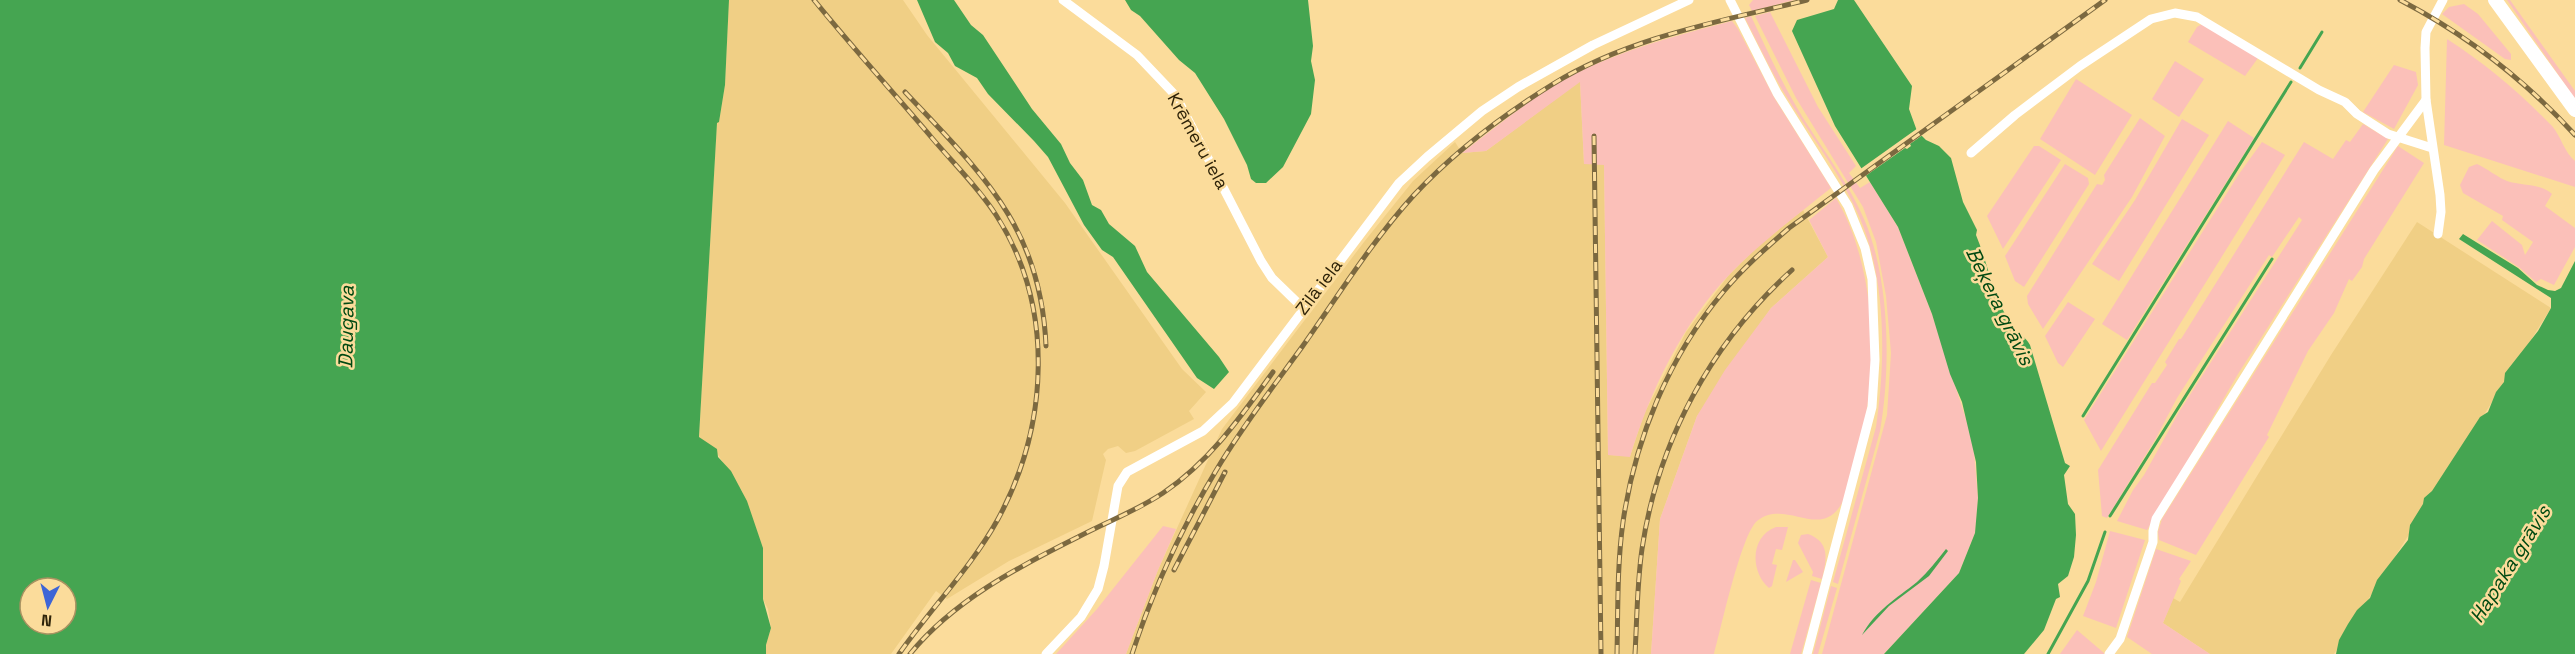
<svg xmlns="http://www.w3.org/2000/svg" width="2575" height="654" viewBox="0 0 2575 654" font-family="'Space Grotesk',sans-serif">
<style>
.built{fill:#f0cf85}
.green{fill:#fbc0b9}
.water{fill:#45a551;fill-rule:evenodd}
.pier{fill:#fbdc9b}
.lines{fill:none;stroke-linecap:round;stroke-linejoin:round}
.stream{stroke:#45a551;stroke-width:3}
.street{stroke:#fff;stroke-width:9}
.secondary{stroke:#fff;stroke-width:14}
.rail-casing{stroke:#7c6940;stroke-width:5}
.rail{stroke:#fbdc9b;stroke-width:3;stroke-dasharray:9;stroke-linecap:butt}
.labels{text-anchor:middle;stroke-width:5;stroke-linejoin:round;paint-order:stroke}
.street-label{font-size:18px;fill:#2f2409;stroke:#fbdc9b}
.water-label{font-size:20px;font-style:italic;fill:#004912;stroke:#fbdc9b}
</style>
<rect width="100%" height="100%" fill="#fbdc9b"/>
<g class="built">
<path d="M729,0h174l24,35 138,168 117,166 24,23 -17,19 5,8 -59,32 -9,2 -8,-7 -10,3 -5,5 3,6 -14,61 -83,40 -62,38 -11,-8 -45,63h-125v-9l5,-17 -3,-19 -5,-10v-51l-21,-57 -26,-39 -17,-15 18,-315h2l6,-37z"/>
<path d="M1580,81l4,83h20l4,291 22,1 14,-42 42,-82 42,-56 30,-30 45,-36 25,47 -57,51 -74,108 -37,103 -9,135h-525l32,-84 64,-141 142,-187 49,-61 42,-39 7,11 24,-2z"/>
<path d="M2417,222l134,86 -217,346h-124l-47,-31 10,-25 7,4 151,-247z"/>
</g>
<g class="green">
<path d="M1753,0h41l-42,11 -3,-6z"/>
<path d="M2507,0h3l65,91v8z"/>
<path d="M2464,4l14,10 33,40v6l-6,-1 -63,-45 7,-7z"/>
<path d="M1770,12l48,95 38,59 -7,7 11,15 10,-6 28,45 34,87 41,127 5,57 -3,35 -16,40 -75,81h-62l65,-239 4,-62 -5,-57 -10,-54 -13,-35 -67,-109 -41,-82z"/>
<path d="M1751,16c14,30 28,61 45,90 22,38 51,73 68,113 26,60 27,149 16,212l-42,153 -5,-2 43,-155c9,-61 10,-131 -9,-190 -16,-50 -52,-94 -79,-138 -17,-27 -29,-54 -43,-81z"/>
<path d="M1732,21l6,8 37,70 56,89c-35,28 -70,54 -101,86 -48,50 -80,117 -100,183l-22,-2 -4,-290 -20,-1 -4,-82 -94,69 -24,2c30,-23 60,-48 93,-68 54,-32 116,-48 177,-64z"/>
<path d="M2202,24l56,34 -13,18 -57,-34 9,-15z"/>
<path d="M2447,39c39,25 73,54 105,87 9,10 12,26 23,35v26l-131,-42z"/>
<path d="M2175,61l29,18 -25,38 -27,-18z"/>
<path d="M2394,65l22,7 2,13 -24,44 -31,-17z"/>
<path d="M2076,79l56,36 -37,60 -55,-36z"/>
<path d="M2140,118l25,18 -33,61 -89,132 -15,-25 -1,-8 70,-112 5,1 3,-5 -1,-5z"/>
<path d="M2182,119l27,16 -90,146 -27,-17 43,-64z"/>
<path d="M2228,121l26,17 -127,202 -25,-16z"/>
<path d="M2363,124l25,15 -150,235 -91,156 -30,-9 16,-31 11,-15 35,-63 123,-192 -3,-3 -27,40 -3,-2 -92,143 -21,40 -49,80 -5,-2 -4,-46 54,-87h3l12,-18 -2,-3 14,-23h2l123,-197 29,17 13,-19 4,2z"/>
<path d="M2262,142l23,13 -184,296 -17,-31 155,-246z"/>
<path d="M2034,146h5l22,14 -58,89 -16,-33z"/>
<path d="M2398,146l26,17 -60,96 -2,8 -10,14 -3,-2 -15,34 -26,38 -41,84 2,2 -73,118 -37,-15 -1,-8 4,-13z"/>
<path d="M2065,164l23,14 1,6 -65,103 -9,-6 -10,-25z"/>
<path d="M2477,164c9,4 22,14 30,17 14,5 34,2 45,13l-7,12 30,22v19l-21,38 -13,-6 -5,3 -16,-14 -43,-28 15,-19 30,24 3,10 8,-13 -31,-22 1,-4 -40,-23 -3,-8 9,-18z"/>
<path d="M1836,198c38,65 43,160 27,232 -6,24 -13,48 -20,71 -21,42 -57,-4 -86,20 -16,14 -36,108 -43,133h-63l9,-135 37,-103 28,-46 46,-62 57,-51 -19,-37z"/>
<path d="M2068,302l27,17 -32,48 -5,-4 -13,-27z"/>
<path d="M1163,526l13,3 -18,41 -32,84h-70l41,-45z"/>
<path d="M1776,527h12l-6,23 -6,-1 -4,15 5,1 -5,21 -3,2c-19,-16 -19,-52 7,-61z"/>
<path d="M2110,531l35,9 -29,88 -33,-12 13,-34z"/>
<path d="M1808,534c22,8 19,25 14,45l-10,-3 1,-4 -15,-29 3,-8z"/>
<path d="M2156,549l35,12 -12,18 2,2 -18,42 47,31h-58l-25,-17z"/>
<path d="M1793,560h2l8,12 -17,10z"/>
<path d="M1811,580l10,3 -20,71h-11z"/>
<path d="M1831,586l6,2 -19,66h-5z"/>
<path d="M2077,630l27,23v1h-44z"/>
</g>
<g class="water">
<path d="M0,0h729l-4,85 -6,37 -2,1 -18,314 18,12 1,8 13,14 16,30 16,47v51l8,29 -5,17v9h-766zM30,588h36v36h-36z"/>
<path d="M917,0h37l17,25 12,10 49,74 29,35 9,19 13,17 9,25 9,5 8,14 26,22 12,26 72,85 10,15 -15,17 -17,-11 -84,-121 -11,-7 -18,-25 -36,-68 -14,-16 -46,-47 -11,-16 -22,-12 -7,-13 -13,-11z"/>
<path d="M1125,0h183l5,46 -2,15 4,19 -4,34 -28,53 -17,16h-10l-5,-4 -4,-14 -23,-46 -29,-46 -16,-13 -39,-44 -9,-6z"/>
<path d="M1838,0h16l58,86 -3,23 8,22 9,9 13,6 12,12 12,44 14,28 -1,5c12,29 18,64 35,89 5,8 14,12 19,21l35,118 5,3 -6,9 4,29 7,10 1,21 -2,22 -6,19 -10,8 2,13 -4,2 -12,31 -20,24h-140l75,-81 16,-40 3,-35 -2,-36 -14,-60 -12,-28 -18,-60 -34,-87 -63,-101 -43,-95 5,-11 37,-11z"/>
<path d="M2463,234l55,34 19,17 11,5 7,1 6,-3 14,-27v393h-239l3,-14 9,-16 9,-14 13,-12 7,-18 31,-40 2,-15 13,-21 1,-6 8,-7 48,-74 8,-5 8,-20 8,-10 1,-9 33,-42 13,-23v-10l-92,-59z"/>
<path d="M1946,549l2,2 -19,25 -40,30 -27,29c13,-24 35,-37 55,-53 11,-10 20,-22 29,-33z"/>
</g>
<path class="pier" d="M1918,128l6,6 -14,10 1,2 -4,3 -2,-1 -41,29 -5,-7z"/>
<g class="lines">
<g class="stream">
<path d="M2300,68l22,-36"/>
<path d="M2083,416l208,-334"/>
<path d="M2110,516l162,-257"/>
<path d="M2048,654l40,-73 17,-49"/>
</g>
<g class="street">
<path d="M1063,0l74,55 39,41 85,165 11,17 31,30"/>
<path d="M1730,0l47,93 71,113 17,42 7,31 3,81 -3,47 -65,247"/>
<path d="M1971,153l44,-38 65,-49 71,-47 24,-6 22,4 122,73 26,12 12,12 31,20 44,14"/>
<path d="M2438,234l3,-22 -1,-17 -14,-95 -1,-52 1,-16 17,-32"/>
<path d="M1046,654l35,-37 17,-28 6,-23 14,-80 9,-14 76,-41 30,-28 166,-220 28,-26 55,-46 36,-24 75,-42 96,-45"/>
<path d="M2109,654l11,-15 33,-97v-11l3,-12 218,-349 52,-70"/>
</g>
<path class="secondary" d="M2495,0l80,110"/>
<defs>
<g id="rail">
<path d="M814,0c38,47 79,92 118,138 22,26 46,49 64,77 59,91 53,210 2,304 -27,49 -67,89 -99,135"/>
<path d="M2400,0c67,35 124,79 175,135"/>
<path d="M905,92c77,82 136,135 141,254"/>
<path d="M1594,136l7,518"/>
<path d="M1174,570l51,-98"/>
<path d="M910,654c43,-53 108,-87 168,-117 28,-15 58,-26 85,-44 47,-32 77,-75 110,-121"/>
<path d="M1132,654c21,-64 50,-127 85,-185 25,-42 56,-82 85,-122 36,-51 70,-106 112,-152 40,-43 89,-80 139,-111 76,-47 169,-63 254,-84"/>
<path d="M1617,654c1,-44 0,-89 6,-132 12,-83 46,-166 101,-231 19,-23 42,-43 65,-63l316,-228"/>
<path d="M1635,654c2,-35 2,-70 7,-105 16,-108 69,-206 150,-279"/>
</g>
</defs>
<use href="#rail" class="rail-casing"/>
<use href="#rail" class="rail"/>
</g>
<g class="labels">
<g class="street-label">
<text transform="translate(1198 141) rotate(61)" y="6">Krēmeru iela</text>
<text transform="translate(1319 287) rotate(-53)" y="6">Zilā iela</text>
</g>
<g class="water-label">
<text transform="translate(2000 306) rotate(64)" y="7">Beķera grāvis</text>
<text transform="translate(346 327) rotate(-89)" y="7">Daugava</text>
<text transform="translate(2510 564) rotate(-58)" y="7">Hapaka grāvis</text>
</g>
</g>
<g transform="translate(48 606) rotate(186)"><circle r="28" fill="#fbdc9b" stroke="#a99261" stroke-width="1.5"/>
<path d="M0-4.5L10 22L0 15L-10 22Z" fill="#3d65d6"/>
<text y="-9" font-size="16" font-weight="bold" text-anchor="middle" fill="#2f2409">N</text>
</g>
</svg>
